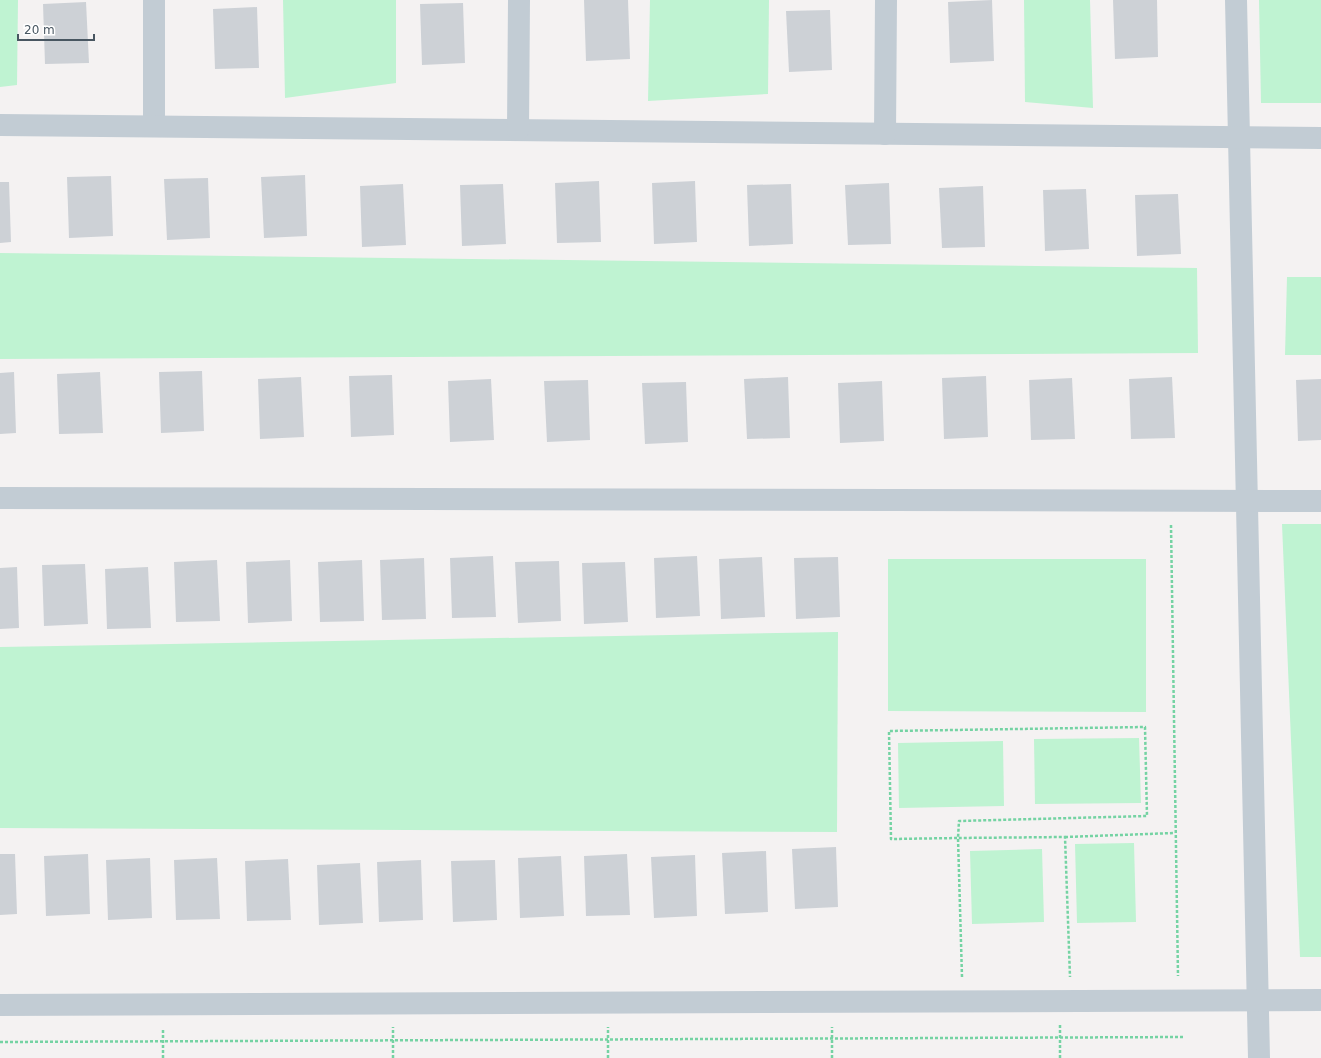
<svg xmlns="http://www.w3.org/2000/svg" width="1321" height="1058" viewBox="0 0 1321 1058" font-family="'DejaVu Sans',sans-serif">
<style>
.green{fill:#bff3d2}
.building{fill:#cdd1d6}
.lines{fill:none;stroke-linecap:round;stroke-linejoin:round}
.path{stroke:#74d3a3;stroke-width:2.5;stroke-dasharray:3 2;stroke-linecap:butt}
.minor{stroke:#c2ccd4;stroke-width:22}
</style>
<rect width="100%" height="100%" fill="#f4f2f2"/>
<g class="green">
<path d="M0,0h18l-1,85 -17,2z"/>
<path d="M283,0h113v83l-111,15z"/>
<path d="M650,0h119l-1,94 -120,7z"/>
<path d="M1024,0h66l3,108 -68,-6z"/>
<path d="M1259,0h62v103h-60z"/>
<path d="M0,253l1197,15 1,85 -1198,6z"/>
<path d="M1287,277h34v78h-36z"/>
<path d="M1282,524h39v433h-21z"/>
<path d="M888,559h258v153l-258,-1z"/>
<path d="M838,632l-1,200 -837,-4v-181z"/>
<path d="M1139,738l2,65 -106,1 -1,-65z"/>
<path d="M1003,741l1,65 -105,2 -1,-65z"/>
<path d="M1134,843l2,79 -59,1 -2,-79z"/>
<path d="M1042,849l2,73 -72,2 -2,-73z"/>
</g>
<g class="building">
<path d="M584,0h44l2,59 -44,2z"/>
<path d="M992,0l2,61 -44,2 -2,-61z"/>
<path d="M1113,0h44l1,57 -43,2z"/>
<path d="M86,2l3,61 -44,1 -2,-60z"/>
<path d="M463,3l2,60 -43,2 -2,-61z"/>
<path d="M257,7l2,61 -44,1 -2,-60z"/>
<path d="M830,10l2,60 -43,2 -3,-61z"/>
<path d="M305,175l2,61 -43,2 -3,-61z"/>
<path d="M111,176l2,60 -44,2 -2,-61z"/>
<path d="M208,178l2,60 -43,2 -3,-61z"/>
<path d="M599,181l2,61 -44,1 -2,-60z"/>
<path d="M695,181l2,61 -43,2 -2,-61z"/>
<path d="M0,182h9l2,60 -11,1z"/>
<path d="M889,183l2,61 -43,1 -3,-60z"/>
<path d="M403,184l3,61 -44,2 -2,-61z"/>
<path d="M503,184l3,60 -44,2 -2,-61z"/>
<path d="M791,184l2,60 -44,2 -2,-61z"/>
<path d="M983,186l2,61 -43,1 -3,-60z"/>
<path d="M1086,189l3,60 -44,2 -2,-61z"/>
<path d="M1178,194l3,60 -44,2 -2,-61z"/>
<path d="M202,371l2,60 -43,2 -2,-61z"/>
<path d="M14,372l2,61 -16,1v-61z"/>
<path d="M100,372l3,61 -44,1 -2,-60z"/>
<path d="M392,375l2,60 -43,2 -2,-61z"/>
<path d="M986,376l2,61 -44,2 -2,-61z"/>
<path d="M301,377l3,60 -44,2 -2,-60z"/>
<path d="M788,377l2,61 -43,1 -3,-60z"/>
<path d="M1172,377l3,61 -44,1 -2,-60z"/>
<path d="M1072,378l3,61 -44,1 -2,-60z"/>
<path d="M491,379l3,61 -44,2 -2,-61z"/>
<path d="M1321,379v61l-23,1 -2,-61z"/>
<path d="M588,380l2,60 -43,2 -3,-61z"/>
<path d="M882,381l2,60 -44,2 -2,-60z"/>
<path d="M686,382l2,60 -43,2 -3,-61z"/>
<path d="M493,556l3,61 -44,1 -2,-60z"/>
<path d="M697,556l3,60 -44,2 -2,-60z"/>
<path d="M762,557l3,60 -44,2 -2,-60z"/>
<path d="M838,557l2,60 -44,2 -2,-61z"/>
<path d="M424,558l2,61 -44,1 -2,-60z"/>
<path d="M217,560l3,61 -44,1 -2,-60z"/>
<path d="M290,560l2,61 -44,2 -2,-61z"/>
<path d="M362,560l2,61 -44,1 -2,-60z"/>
<path d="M559,561l2,60 -43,2 -3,-61z"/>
<path d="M625,562l3,60 -44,2 -2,-61z"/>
<path d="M85,564l3,60 -44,2 -2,-61z"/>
<path d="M17,567l2,61 -19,1v-61z"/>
<path d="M148,567l3,61 -44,1 -2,-60z"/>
<path d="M836,847l2,60 -43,2 -3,-60z"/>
<path d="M766,851l2,61 -43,2 -3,-61z"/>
<path d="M0,854h15l2,60 -17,1z"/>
<path d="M88,854l2,60 -44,2 -2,-60z"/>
<path d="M627,854l3,61 -44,1 -2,-60z"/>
<path d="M695,855l2,61 -43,2 -3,-61z"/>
<path d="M561,856l3,60 -44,2 -2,-60z"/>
<path d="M150,858l2,60 -44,2 -2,-60z"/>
<path d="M217,858l3,61 -44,1 -2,-60z"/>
<path d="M288,859l3,61 -44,1 -2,-60z"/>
<path d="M421,860l2,60 -44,2 -2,-60z"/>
<path d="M495,860l2,60 -44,2 -2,-61z"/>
<path d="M360,863l3,60 -44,2 -2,-60z"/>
</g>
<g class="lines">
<g class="path">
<path d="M1171,525l7,451"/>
<path d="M1065,837l110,-4"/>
<path d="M962,977l-4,-139 -67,1 -2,-108 256,-4 2,89 -188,5 -1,17 107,-1 5,140"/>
<path d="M0,1042l1184,-5"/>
<path d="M163,1058v-29"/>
<path d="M393,1058v-31"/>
<path d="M608,1058v-31"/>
<path d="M832,1058v-31"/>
<path d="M1060,1058v-33"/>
</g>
<g class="minor">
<path d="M154,0v126"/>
<path d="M1236,0l23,1058"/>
<path d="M0,125l1321,13"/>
<path d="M518,130l1,-130"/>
<path d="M885,134l1,-134"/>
<path d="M0,498l1321,3"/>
<path d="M0,1005l1321,-5"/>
</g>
</g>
<path d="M18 34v6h76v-6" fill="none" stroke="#485661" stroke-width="2"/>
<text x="24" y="34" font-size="12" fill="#485661" stroke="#ffffff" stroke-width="3" paint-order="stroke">20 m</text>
</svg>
